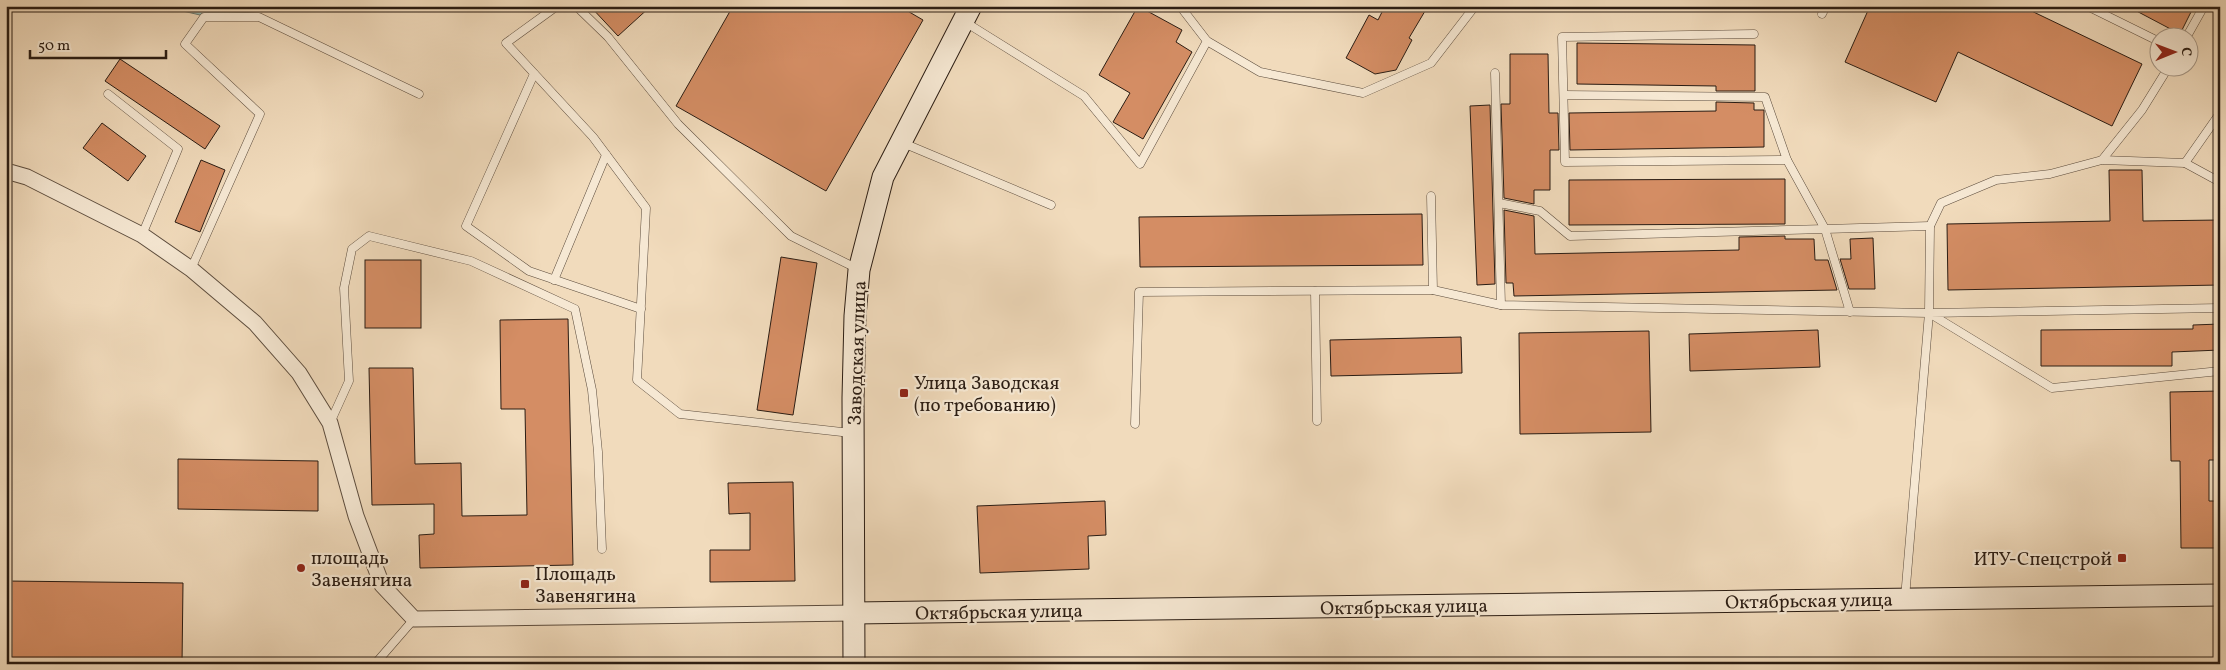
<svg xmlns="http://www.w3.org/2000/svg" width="2226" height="670" viewBox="0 0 2226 670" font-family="Vollkorn,serif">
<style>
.water{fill:#9bbbb2;stroke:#6e7b72}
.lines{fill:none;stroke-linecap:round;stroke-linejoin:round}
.shore{stroke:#626c62;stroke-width:1}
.building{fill:#d48d64;stroke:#2a1c13}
.lane-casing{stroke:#5c4c3d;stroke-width:9}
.street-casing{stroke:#5c4c3d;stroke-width:17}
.secondary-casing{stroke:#2a1c13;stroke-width:23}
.lane{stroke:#f6e8d3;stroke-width:8}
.street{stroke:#f6e8d3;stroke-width:15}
.secondary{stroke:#f6e8d3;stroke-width:21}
.poi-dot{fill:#8f2418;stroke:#f6e8d3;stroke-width:2}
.labels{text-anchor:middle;stroke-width:4.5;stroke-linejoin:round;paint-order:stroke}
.street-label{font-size:19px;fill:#2a1c13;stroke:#f6e8d3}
.poi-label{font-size:19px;fill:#2a1c13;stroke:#f6e8d3;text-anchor:start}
</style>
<rect width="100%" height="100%" fill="#f1dbbc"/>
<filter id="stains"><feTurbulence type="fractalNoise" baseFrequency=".004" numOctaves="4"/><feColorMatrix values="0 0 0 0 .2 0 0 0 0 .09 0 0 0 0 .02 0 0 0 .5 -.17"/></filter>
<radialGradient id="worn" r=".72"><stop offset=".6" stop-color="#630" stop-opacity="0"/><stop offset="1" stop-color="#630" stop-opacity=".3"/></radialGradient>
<path class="water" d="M161,6h155l-6,3 -110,6z"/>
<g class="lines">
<path class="shore" d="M184,6l17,4 80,-4"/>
</g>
<g class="building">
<path d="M590,6h61l-33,30z"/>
<path d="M733,6h166l24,14 -97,171 -150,-85z"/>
<path d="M1138,6l44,24 -6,12 16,10 -49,87 -30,-17 17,-29 -31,-18z"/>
<path d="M1385,6h43l-19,32 3,2 -16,30 -21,4 -29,-16 23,-43 9,5z"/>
<path d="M1870,6h151l121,58 -30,62 -154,-74 -22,50 -91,-40z"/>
<path d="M2127,6h67l-14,28z"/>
<path d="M1577,43l178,2v46h-39v-5l-139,-2z"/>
<path d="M1510,54h38l1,59h9l1,37h-9v40h-16v14l-30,-6 -3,-94h9z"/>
<path d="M120,59l100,67 -15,23 -100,-68z"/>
<path d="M1716,102l38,1v7h10v37l-194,3 -1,-37 147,-2z"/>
<path d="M1490,105l5,179 -18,1 -7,-179z"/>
<path d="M102,123l44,33 -18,25 -45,-33z"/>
<path d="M201,160l24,10 -25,62 -25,-10z"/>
<path d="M2109,170h33l1,51 77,-1v65l-272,5 -1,-66 163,-3z"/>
<path d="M1785,179v45l-216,1v-45z"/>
<path d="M1504,210l30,6 1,38 204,-4v-13l46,-1v3h29l1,21h13l9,30 -323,6 -1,-13h-7z"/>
<path d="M1422,214l1,51 -283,2 -1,-50z"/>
<path d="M1873,238l2,51h-26l-9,-30h11l-1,-20z"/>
<path d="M781,257l36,6 -24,152 -36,-5z"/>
<rect x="365" y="260" width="56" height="68"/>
<path d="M568,319l5,246 -153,3 -1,-33 15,-1v-30l-62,1 -3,-137h44l2,96 46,-1 1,53 65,-1 -2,-106h-24l-1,-89z"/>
<path d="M2220,324v26l-48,2v14h-131v-36l152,-1v-4z"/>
<path d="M1818,330l2,37 -130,4 -1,-37z"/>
<path d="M1649,331l2,101 -131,2 -1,-101z"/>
<path d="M1461,337l1,36 -131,3 -1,-36z"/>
<path d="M2220,391v69h-11v41h11v47h-39l-1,-87h-9l-1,-69z"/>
<path d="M178,459l140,2v50l-140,-2z"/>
<path d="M793,482l2,99 -85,1v-32h40v-37l-21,1 -1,-31z"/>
<path d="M1105,501l1,34 -18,1 1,33 -109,4 -3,-67z"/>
<path d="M6,581l177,2 -1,81h-176z"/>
</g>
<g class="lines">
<defs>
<g id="lane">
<path d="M557,6l-51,37 87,94 53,71 -9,172 43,34 171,19"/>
<path d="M576,6l32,31 70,87 113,112 67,33"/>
<path d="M2087,6l71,35"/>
<path d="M1822,14l4,-8"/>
<path d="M965,22l119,74 56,68 67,-123 -27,-35"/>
<path d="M1754,34l-192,3 3,125 222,-2 38,69 105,-3"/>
<path d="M2186,38l18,-32"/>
<path d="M1207,41l53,31 103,21 68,-30 44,-57"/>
<path d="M1495,73l6,232"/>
<path d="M534,74l-68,152 63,45 112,38"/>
<path d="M108,94l70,55 -36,86"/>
<path d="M1564,95l201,2 22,63"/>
<path d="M903,143l148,62"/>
<path d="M2102,160l40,-50 26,-42"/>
<path d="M2185,163l35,19"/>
<path d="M1431,196l2,94 68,15 428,8"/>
<path d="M1499,203l41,8 30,25 255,-7 25,83"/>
<path d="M191,269l69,-155 -75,-70 19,-27h55l160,77"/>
<path d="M554,280l52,-125"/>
<path d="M1315,291l2,130"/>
<path d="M2220,308l-291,5 123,75 168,-17"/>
<path d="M330,423l19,-42 -5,-93 8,-39 17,-13 102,25 104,48 17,81 6,62 4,97"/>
<path d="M1135,424l4,-132 294,-2"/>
<path d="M1905,598l24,-285 1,-87 11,-23 55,-23 54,-6 52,-14 83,3 35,-50"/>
<path d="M375,664l39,-45"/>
</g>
<path id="street" d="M6,171l21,6 115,58 49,34 64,54 44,50 31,50 26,93 26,69 32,34 440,-6"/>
<g id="secondary">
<path d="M854,613l1366,-18"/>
<path d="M854,664l-1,-266 2,-82 4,-46 24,-93 88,-171"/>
</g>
</defs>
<use href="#lane" class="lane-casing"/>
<use href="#street" class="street-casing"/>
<use href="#secondary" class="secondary-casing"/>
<use href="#lane" class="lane"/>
<use href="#street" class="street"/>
<use href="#secondary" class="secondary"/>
</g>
<g class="poi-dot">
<rect x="899" y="388" width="10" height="10" rx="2.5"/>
<rect x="2117" y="553" width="10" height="10" rx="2.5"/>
<circle cx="301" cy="568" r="5"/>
<rect x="520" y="579" width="10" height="10" rx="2.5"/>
</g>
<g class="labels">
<g class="street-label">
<text transform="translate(856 353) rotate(-88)" y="7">Заводская улица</text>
<text transform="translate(1809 600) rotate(-1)" y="7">Октябрьская улица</text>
<text transform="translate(1404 606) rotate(-1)" y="7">Октябрьская улица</text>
<text transform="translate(999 611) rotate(-1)" y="7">Октябрьская улица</text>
</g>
<g class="poi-label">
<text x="914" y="389">Улица Заводская<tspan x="914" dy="22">(по требованию)</tspan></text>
<text x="311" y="564">площадь<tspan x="311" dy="22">Завенягина</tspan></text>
<text x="2112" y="565" text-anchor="end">ИТУ-Спецстрой</text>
<text x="535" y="580">Площадь<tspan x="535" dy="22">Завенягина</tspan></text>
</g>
</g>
<rect width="2226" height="670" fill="none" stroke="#f1dbbc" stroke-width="25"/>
<rect x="8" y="8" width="2211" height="655" fill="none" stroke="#2a1c13" stroke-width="2.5"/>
<rect x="12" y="12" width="2201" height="645" fill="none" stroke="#2a1c13"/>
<g transform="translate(2174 52) rotate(89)"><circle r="24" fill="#f6e8d3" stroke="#a49686"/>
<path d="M0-4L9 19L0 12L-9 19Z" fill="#8f2418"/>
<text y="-8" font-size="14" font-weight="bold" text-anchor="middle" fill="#2a1c13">С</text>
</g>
<path d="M30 50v8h136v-8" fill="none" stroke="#2a1c13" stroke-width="2.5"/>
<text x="38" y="50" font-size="15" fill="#2a1c13" stroke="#f6e8d3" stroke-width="4" paint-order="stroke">50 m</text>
<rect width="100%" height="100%" filter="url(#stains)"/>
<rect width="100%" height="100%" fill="url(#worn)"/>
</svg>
